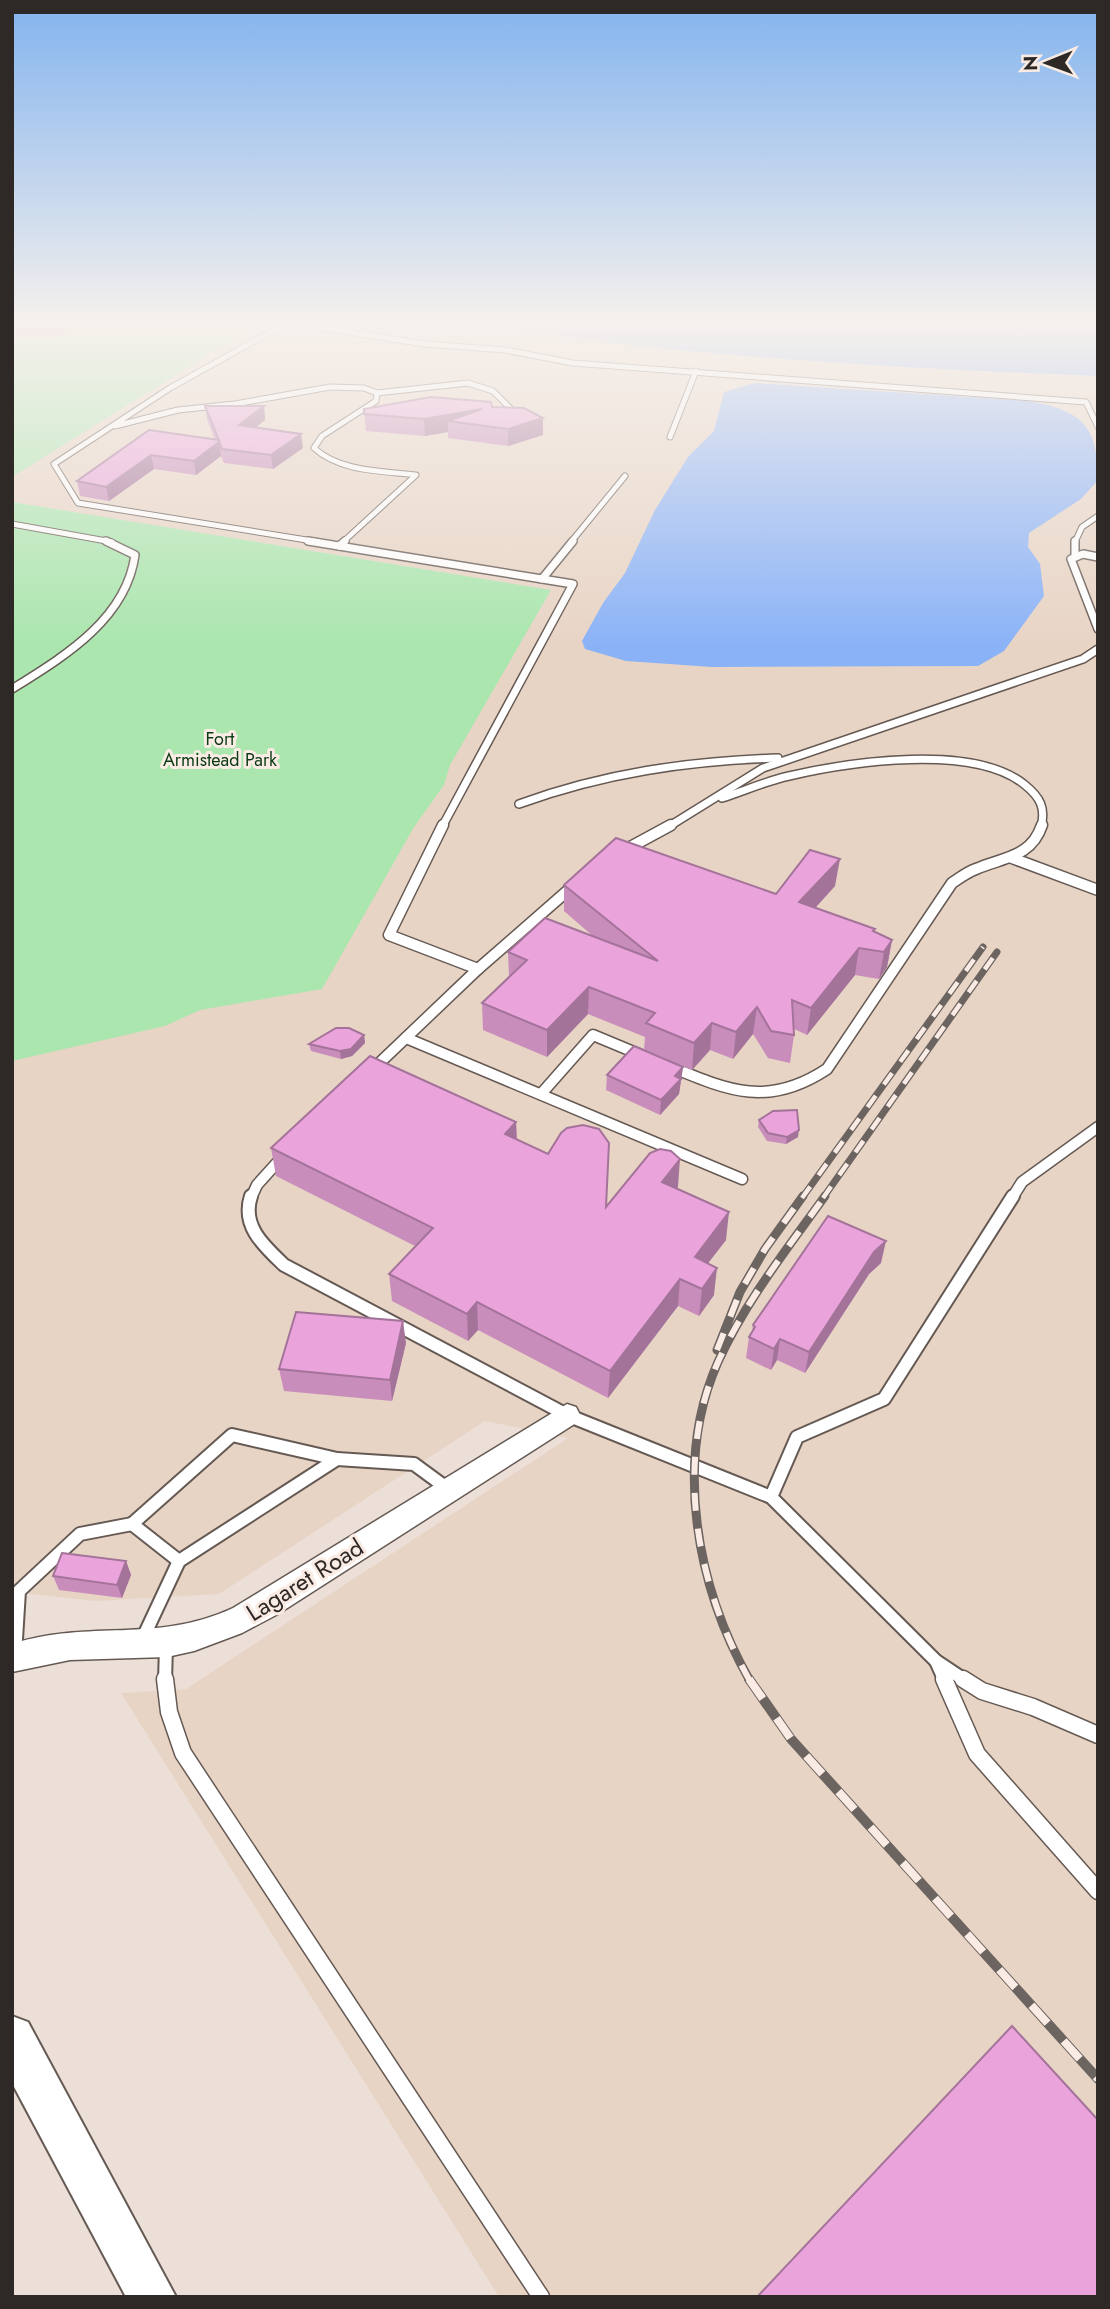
<svg xmlns="http://www.w3.org/2000/svg" width="1110" height="2309" viewBox="0 0 1110 2309" font-family="Jost,sans-serif">
<style>
.industrial{fill:#e8d4c5}
.green{fill:#aae6ae}
.water{fill:#8ab2f7}
.lines{fill:none;stroke-linecap:round;stroke-linejoin:round}
.service-far4-casing{stroke:#655953;stroke-width:7}
.service-far3-casing{stroke:#655953;stroke-width:10}
.service-far2-casing{stroke:#655953;stroke-width:13}
.service-far1-casing{stroke:#655953;stroke-width:16}
.service-casing{stroke:#655953;stroke-width:19}
.minor-casing{stroke:#655953;stroke-width:3}
.tertiary-casing{stroke:#655953;stroke-width:4}
.service-far4{stroke:#fff;stroke-width:5}
.service-far3{stroke:#fff;stroke-width:7}
.service-far2{stroke:#fff;stroke-width:10}
.service-far1{stroke:#fff;stroke-width:12}
.service{stroke:#fff;stroke-width:16}
.minor{fill:#fff;fill-rule:evenodd}
.tertiary{fill:#fff;fill-rule:evenodd}
.rail-far2-casing{stroke:#6c6460;stroke-width:7}
.rail-far1-casing{stroke:#6c6460;stroke-width:9}
.rail-casing{stroke:#6c6460;stroke-width:10}
.rail-far2{stroke:#faece4;stroke-width:4.5;stroke-dasharray:14;stroke-linecap:butt}
.rail-far1{stroke:#faece4;stroke-width:6;stroke-dasharray:18;stroke-linecap:butt}
.rail{stroke:#faece4;stroke-width:8;stroke-dasharray:24;stroke-linecap:butt}
.wall{fill:#c98dbc}
.shaded-wall{fill:#a47399}
.building{fill:#eaa4db;stroke:#a47399;stroke-width:2}
.labels{text-anchor:middle;stroke-width:6;stroke-linejoin:round;paint-order:stroke}
.far-park-label{font-size:18px;fill:#093a13;stroke:#faece4}
.near-street-label{font-size:24px;fill:#2e2926;stroke:#faece4}
</style>
<rect width="100%" height="100%" fill="#ecdfd7"/>
<path class="industrial" d="M259,323h209l200,25 208,18 222,10v1921h-599l-378,-604 65,-4 382,-251 -83,-17 -266,173 -123,7 -84,-9v-549l538,-453 -538,-88v-25z"/>
<g class="green">
<path d="M12,323h255l-48,25 -207,129z"/>
<path d="M12,502l539,88 -101,175 -6,20 -30,42 -92,162 -122,21 -35,16 -153,35z"/>
</g>
<g class="water">
<path d="M468,323h630v53c-208,-8 -424,-20 -630,-53z"/>
<path d="M755,383l274,18c53,10 69,24 69,79l-17,19 -52,34 -1,14 12,17 4,32 -40,55 -26,15 -266,1 -86,-6 -41,-12 -3,-8 21,-38 22,-30 30,-63 33,-53 26,-26 10,-39z"/>
</g>
<g class="lines">
<defs>
<g id="service-far4">
<path d="M287,323l-117,65 -116,76 24,39 241,39"/>
<path d="M292,323l132,21 81,6 68,13 513,39 12,25"/>
<path d="M377,393l91,-10 25,8 24,24"/>
<path d="M115,426l63,-16 57,-6 95,-17 34,1 13,5 -1,8 -54,35 -8,12c26,24 69,23 102,27l-73,67"/>
<path d="M670,437l26,-66"/>
<path d="M12,524l100,18"/>
<path d="M571,542l54,-66"/>
<path d="M1075,542l7,-15 16,-11"/>
</g>
<g id="service-far3">
<path d="M308,541l265,43 -131,243"/>
<path d="M1075,541v14"/>
<path d="M339,546l6,-5"/>
<path d="M1098,557l-15,-3 -12,5 27,70"/>
<path d="M542,579l31,-38"/>
<path d="M12,689c51,-32 114,-69 123,-134l-29,-14"/>
<path d="M722,798c22,-7 44,-17 67,-22 60,-14 185,-33 236,9 15,12 21,23 16,42"/>
<path d="M519,804c85,-31 169,-43 259,-46"/>
<path d="M668,827l95,-59 320,-109 15,-10"/>
</g>
<g id="service-far2">
<path d="M443,825l-54,110 89,34 95,-83"/>
<path d="M623,851l48,-26"/>
<path d="M1012,858l86,32"/>
<path d="M406,1038l336,141"/>
<path d="M669,1066c60,25 99,42 158,3l125,-186c8,-5 15,-11 24,-14 27,-12 55,-11 66,-44"/>
<path d="M371,1071l107,-102"/>
<path d="M541,1094l52,-59 48,20"/>
<path d="M251,1198l6,-13 27,-30"/>
<path d="M1012,1198l10,-16 76,-55"/>
</g>
<g id="service-far1">
<path d="M251,1196c-10,30 13,50 33,69l283,150 204,82 165,164 30,20"/>
<path d="M232,1435l105,24 -158,102 -47,-37z"/>
<path d="M337,1459l77,5 34,25"/>
<path d="M771,1497l26,-60 87,-38 129,-203"/>
<path d="M142,1640l37,-79"/>
<path d="M15,1655l4,-64 61,-57 52,-10"/>
<path d="M936,1661l9,20"/>
<path d="M165,1681l1,-35"/>
</g>
<g id="service">
<path d="M165,1679l4,33 14,41 358,544"/>
<path d="M944,1679l33,75 121,137"/>
<path d="M963,1679l19,12 51,16 65,28"/>
</g>
<path id="minor" d="M567,1404l9,3 4,8 -4,8 -298,191 -36,19 -48,18 -27,6 -97,3 -58,12v-28c77,-25 144,0 221,-36z"/>
<path id="tertiary" d="M12,2016l16,6 148,275h-50l-114,-214z"/>
</defs>
<use href="#service-far4" class="service-far4-casing"/>
<use href="#service-far3" class="service-far3-casing"/>
<use href="#service-far2" class="service-far2-casing"/>
<use href="#service-far1" class="service-far1-casing"/>
<use href="#service" class="service-casing"/>
<use href="#minor" class="minor-casing"/>
<use href="#tertiary" class="tertiary-casing"/>
<use href="#service-far4" class="service-far4"/>
<use href="#service-far3" class="service-far3"/>
<use href="#service-far2" class="service-far2"/>
<use href="#service-far1" class="service-far1"/>
<use href="#service" class="service"/>
<use href="#minor" class="minor"/>
<use href="#tertiary" class="tertiary"/>
<defs>
<g id="rail-far2">
<path d="M802,1198l181,-251"/>
<path d="M823,1198l174,-246"/>
</g>
<g id="rail-far1">
<path d="M717,1350l23,-58 25,-43 38,-53"/>
<path d="M750,1681c-53,-93 -77,-218 -32,-319 27,-60 69,-113 107,-166"/>
</g>
<path id="rail" d="M749,1679l42,60 307,340"/>
</defs>
<use href="#rail-far2" class="rail-far2-casing"/>
<use href="#rail-far1" class="rail-far1-casing"/>
<use href="#rail" class="rail-casing"/>
<use href="#rail-far2" class="rail-far2"/>
<use href="#rail-far1" class="rail-far1"/>
<use href="#rail" class="rail"/>
</g>
<g class="wall">
<path d="M12,323h58l-8,14h-50z"/>
<path d="M205,406h59l1,14 -9,7 47,21 -30,21 -49,-6 -3,-7 -25,19 -42,-6 -45,32 -29,-5 -3,-15 72,-51 66,10 -8,-21z"/>
<path d="M492,407l51,28 -35,11 -60,-8v-6l-23,4 -59,-5 -2,-22z"/>
<path d="M564,885l212,9 59,-8 -20,22 59,24 18,8 -5,27 -8,12 -24,-4 -48,60 -13,-6v6l-4,28 -22,-5 -15,-24 -20,25 -23,-9 -18,20 -48,-20 1,-13 -57,-23 -41,43 -64,-27 -1,-27 27,-26 -1,-25 86,-15 -30,-26z"/>
<path d="M364,1035l1,8 -13,13 -11,3 -30,-8 -2,-7z"/>
<path d="M683,1067l-4,27 -19,21 -54,-25 1,-15z"/>
<path d="M759,1120l39,17 -12,7 -19,-3 -9,-14z"/>
<path d="M516,1122l1,18 89,66 72,-19 -1,1 49,52 -18,23 6,32 -15,21 -21,-10 -70,92 -130,-68 -10,11 -76,-40 -3,-27 26,-28 -139,-70 -5,-28z"/>
<path d="M881,1263l-12,11 -64,99 -28,-13 -6,10 -25,-12 3,-21 3,-4 1,-8z"/>
<path d="M406,1343l-14,58 -108,-10 -5,-22z"/>
<path d="M126,1561l5,14 -9,23 -63,-8 -6,-14z"/>
</g>
<g class="shaded-wall">
<path d="M59,323h11l-8,14z"/>
<path d="M264,406l1,14 -24,19 -2,-14z"/>
<path d="M482,409l-34,12v11l-23,4 -1,-17z"/>
<path d="M543,418v17l-35,11v-17z"/>
<path d="M301,434l2,14 -30,21 -2,-14z"/>
<path d="M219,442l2,14 -25,19 -2,-14z"/>
<path d="M151,455l3,14 -45,32 -3,-14z"/>
<path d="M840,859l-5,27 -39,43 3,-27z"/>
<path d="M892,940l-5,27 -8,12 5,-27z"/>
<path d="M859,948l-4,27 -48,60 4,-27z"/>
<path d="M589,987l-1,27 -41,43v-27z"/>
<path d="M757,1007l-4,27 -20,25 3,-27z"/>
<path d="M712,1023l-2,27 -18,20 2,-27z"/>
<path d="M364,1035l1,8 -13,13 -11,3 -1,-8z"/>
<path d="M683,1067l-4,27 -19,21 1,-15 14,-24z"/>
<path d="M516,1122l1,28 -12,-16z"/>
<path d="M799,1130l-1,7 -12,7 1,-7z"/>
<path d="M680,1159l-2,28 -18,22 2,-27z"/>
<path d="M729,1212l-3,28 -34,44 3,-27z"/>
<path d="M886,1241l-5,22 -12,11 -64,99 4,-21 65,-100z"/>
<path d="M717,1268l-3,27 -15,21 3,-27z"/>
<path d="M680,1279l-2,27 -70,92 2,-27z"/>
<path d="M477,1302l1,28 -10,11 -1,-27z"/>
<path d="M403,1321l3,22 -14,58 -2,-21z"/>
<path d="M780,1339l-3,21 -6,10 3,-21z"/>
<path d="M126,1561l5,14 -9,23 -5,-13z"/>
</g>
<g class="building">
<path d="M431,397l60,5 1,5 32,1 19,10 -35,11 -60,-8 34,-12 -58,10 -60,-5v-5z"/>
<path d="M205,406h59l-25,19 62,9 -30,21 -49,-6 -3,-7 -25,19 -43,-6 -45,32 -29,-6 72,-51 70,10z"/>
<path d="M616,838l160,56 34,-44 30,9 -41,43 76,27 -2,2 19,9 -8,12 -25,-4 -48,60 -19,-8 2,35 -23,-4 -14,-24 -21,25 -24,-9 -18,20 -48,-20 9,-10 -66,-26 -42,43 -65,-27 45,-43 -19,-8 37,-34 113,43 -94,-76z"/>
<path d="M336,1028h13l15,7 -13,14 -11,2 -31,-7z"/>
<path d="M634,1046l49,21 -8,9 6,3 -20,21 -54,-25z"/>
<path d="M370,1056l146,66 -11,12 43,20 13,-21 6,-5 16,-3 16,4 10,14 -3,64 44,-54 10,-4 11,2 9,8 -18,23 67,30 -34,45 22,11 -15,21 -22,-10 -70,92 -133,-69 -10,12 -78,-40 44,-46 -162,-80z"/>
<path d="M797,1110l2,20 -12,7 -19,-4 -9,-13 14,-9z"/>
<path d="M828,1216l58,25 -12,11 -65,100 -29,-13 -6,10 -25,-12 6,-10 -2,-2z"/>
<path d="M296,1312l107,9 -13,59 -111,-11z"/>
<path d="M62,1553l64,8 -9,24 -64,-9z"/>
<path d="M1012,2026l86,94v177h-341z"/>
</g>
<linearGradient id="sky" x2="0" y2="1"><stop stop-color="#82b3ee"/><stop offset="0.5" stop-color="#f6f1ed"/><stop offset="1" stop-color="#f6f1ed" stop-opacity="0"/></linearGradient>
<rect width="1110" height="647" fill="url(#sky)"/>
<g class="labels">
<g class="far-park-label">
<text x="220" y="745">Fort<tspan x="220" dy="21">Armistead Park</tspan></text>
</g>
<g class="near-street-label">
<text transform="translate(305 1580) rotate(-32)" y="8">Lagaret Road</text>
</g>
</g>
<rect width="1110" height="2309" fill="none" stroke="#2e2926" stroke-width="28"/>
<g transform="translate(1047 63) rotate(269)" stroke="#faece4" stroke-width="5" paint-order="stroke">
<path d="M0-5L12 26L0 18L-12 26Z" fill="#2e2926"/>
<text y="-10" font-size="19" font-weight="bold" text-anchor="middle" fill="#2e2926">N</text>
</g>
</svg>
